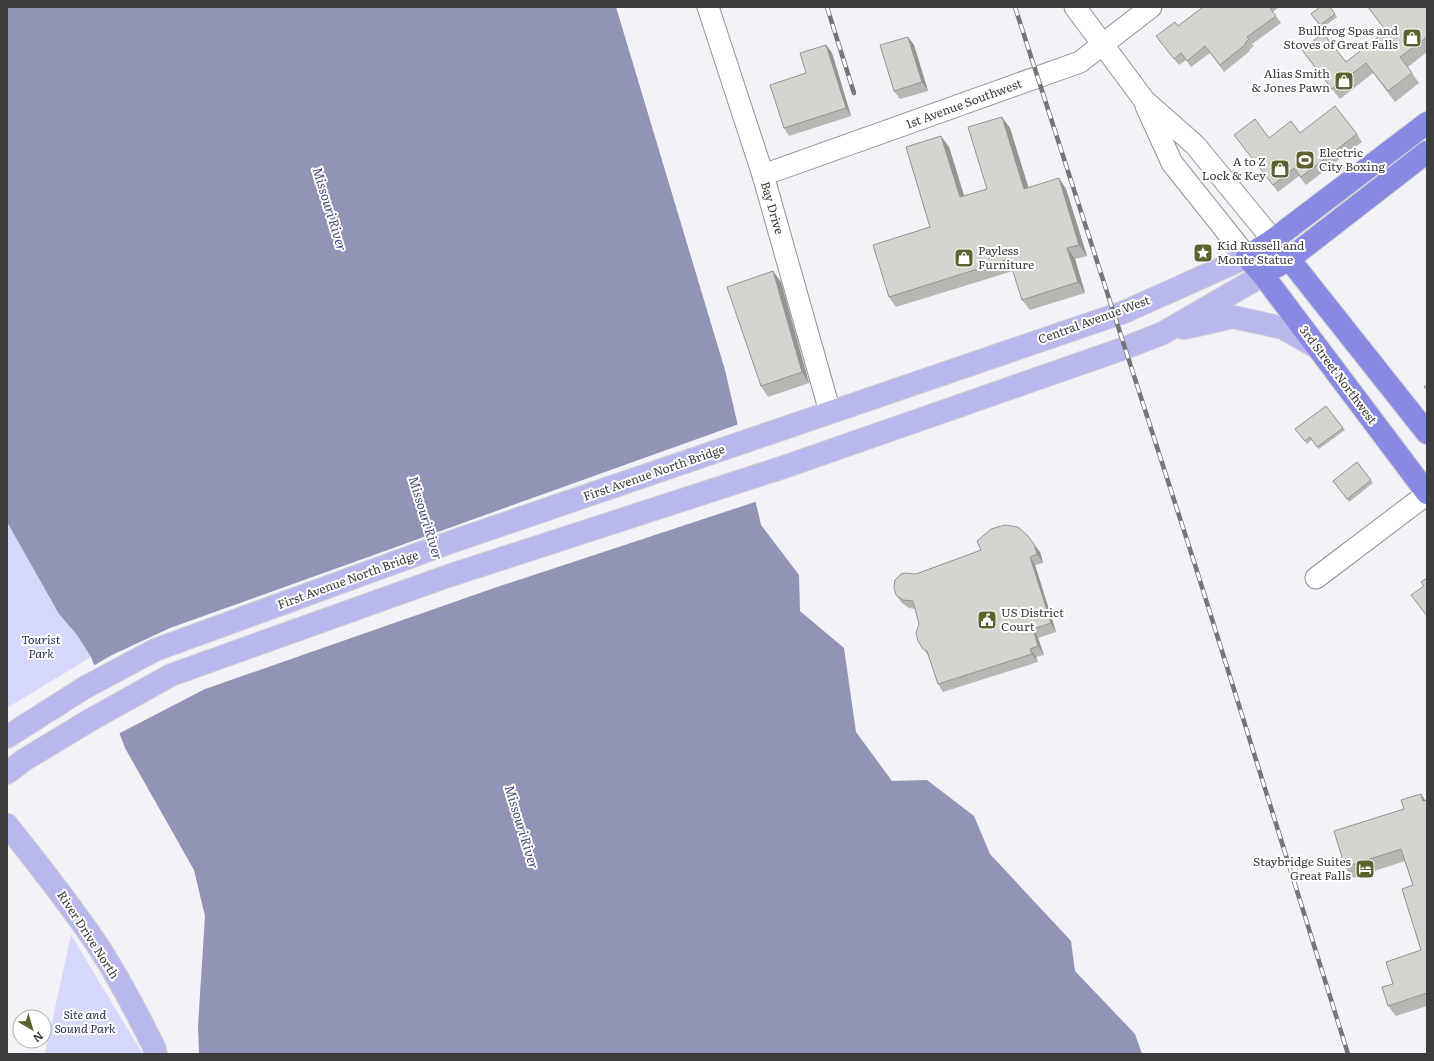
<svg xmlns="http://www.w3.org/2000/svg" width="1434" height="1061" viewBox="0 0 1434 1061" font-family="Literata,serif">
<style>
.green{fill:#d5d8fb}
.water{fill:#9294b5}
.pier{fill:#f2f2f8}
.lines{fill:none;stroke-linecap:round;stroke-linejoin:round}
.minor-casing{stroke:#929298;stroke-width:23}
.major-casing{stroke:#d0d0d1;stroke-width:24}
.highway-casing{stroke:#d0d0d1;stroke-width:24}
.minor{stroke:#fff;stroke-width:21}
.major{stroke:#b8b8ee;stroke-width:22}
.highway{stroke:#8889e2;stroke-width:22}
.rail-casing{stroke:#757579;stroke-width:4.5}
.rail{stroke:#fff;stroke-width:3;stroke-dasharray:9;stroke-linecap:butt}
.wall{fill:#b6b7b2}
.shaded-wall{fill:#949591}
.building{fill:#d4d5cf;stroke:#949591}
.labels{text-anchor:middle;stroke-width:4;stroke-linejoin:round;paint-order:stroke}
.poi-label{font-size:12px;fill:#3c3c3f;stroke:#fff;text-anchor:end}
.street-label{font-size:12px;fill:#3c3c3f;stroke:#fff}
.park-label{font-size:12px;font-style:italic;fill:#2d2d59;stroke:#fff}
.water-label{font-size:13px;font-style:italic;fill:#484979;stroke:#fff}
</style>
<rect width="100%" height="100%" fill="#f2f2f8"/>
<g class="green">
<path d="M7,522l52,92 18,21 14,22 -84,51z"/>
<path d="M71,935l70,116 1,3h-97z"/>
</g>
<path class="water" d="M7,7h609l109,363 36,155 38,50 1,36 44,37 12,84 36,49 35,-1 47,36 16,38 81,87 4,30 60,63 7,20h-943l-1,-28 7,-110 -11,-46 -69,-122 -34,-91 -14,-22 -18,-21 -52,-92z"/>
<path class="pier" d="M739,424l19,77 -261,86 -292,102 -87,45 -25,-68 19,-11 58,-27z"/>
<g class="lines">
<defs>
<g id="minor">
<path d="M708,7l55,168 67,237"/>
<path d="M1075,7l69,93 51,45 78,95"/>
<path d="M1146,106l26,57 75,94"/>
<path d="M763,175l317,-113 71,-55"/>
<path d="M1316,578l111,-84"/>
</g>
<g id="major">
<path d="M1184,328l49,-11 50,11 35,20"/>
<path d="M7,737l77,-49 71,-38 296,-108 673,-230 123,-55"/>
<path d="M7,773l17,-13 68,-41 79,-44 277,-99 336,-109 341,-119 38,-15 100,-58"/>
<path d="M7,825c32,40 63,79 91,121 21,32 39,67 56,101l2,7"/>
</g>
<g id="highway">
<path d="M1427,123l-154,117 -26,17 16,18 164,218"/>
<path d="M1273,240l16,19 138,174"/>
<path d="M1276,267l13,-8 138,-107"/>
</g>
</defs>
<use href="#minor" class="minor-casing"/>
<use href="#major" class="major-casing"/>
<use href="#highway" class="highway-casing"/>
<use href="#minor" class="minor"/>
<use href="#major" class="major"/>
<use href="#highway" class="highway"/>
<defs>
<g id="rail">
<path d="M827,7l27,86"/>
<path d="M1015,7l181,561 152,486"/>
</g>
</defs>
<use href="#rail" class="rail-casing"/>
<use href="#rail" class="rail"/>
</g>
<g class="wall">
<path d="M1203,7h76l-6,5 8,11 -29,21 2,2 -5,4 1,1 -26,21 -14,-19 -19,14 -5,-7 -7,5 -23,-29 22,-10z"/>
<path d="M1330,7l7,10 -15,11 -11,-14z"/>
<path d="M1368,7h59v45l-19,15 11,16 -24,19 -22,-29 -33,26 -31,-39 -7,-10 44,12 40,-31z"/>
<path d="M908,37l6,8 14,46 -28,8 -6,-8z"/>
<path d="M826,45l6,8 19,63 -62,20 -5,-8z"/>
<path d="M1010,128l18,59 38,2 21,67 -12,3 10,34 -55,17 -8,-10 -9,-29 -117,36 -7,-10 41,-70 19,-80 15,49 23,-7z"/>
<path d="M1300,133l57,1 5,8 -56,43 -7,-9 -21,16 -44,-57 35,3z"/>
<path d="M781,282l28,101 -41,14 -7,-11z"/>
<path d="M1326,406l19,24 -26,19 -7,-9 -5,4 -12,-15z"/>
<path d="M1357,462l16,21 -24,19 -16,-21z"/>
<path d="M981,550l59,2 3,11 -8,2 21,67 -18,6 6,17 -8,2 2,5 -95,30 -5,-8 -9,-27 -11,-16 1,-17 -4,-15 -6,-1 -7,-5 -6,-8 20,-21z"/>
<path d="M1427,800v206l-31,10 -8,-10 5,-22 28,-34 -8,-65 -8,-24 -52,17 -8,-11 59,-58z"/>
</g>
<g class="shaded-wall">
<path d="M908,37l6,8 14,46 -6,-9z"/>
<path d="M826,45l6,8 19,63 -5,-8z"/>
<path d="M1002,117l8,11 22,71 -8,-10z"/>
<path d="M941,136l8,11 19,61 -8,-11z"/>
<path d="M1059,178l7,11 21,67 -8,-11z"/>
<path d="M1067,248l8,11 10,34 -7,-11z"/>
<path d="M773,271l8,11 28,101 -7,-11z"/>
<path d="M1034,544l6,8 3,11 -6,-9z"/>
<path d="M1030,557l5,8 21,67 -5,-9z"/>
<path d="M1033,629l5,9 6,17 -6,-9z"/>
<path d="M1030,649l6,8 2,5 -6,-8z"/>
<path d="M1421,794l6,9 -4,-2z"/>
</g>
<g class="building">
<path d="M1203,7h66l7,9 -29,21 2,2 -4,4 1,1 -26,21 -15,-19 -18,15 -6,-8 -7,6 -18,-23 19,-14 3,4z"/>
<path d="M1320,7h10l5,7 -15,11 -9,-11z"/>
<path d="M1368,7h59v30l-27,20 12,16 -24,18 -22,-28 -34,26 -30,-39 21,-17 23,29 40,-31z"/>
<path d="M908,37l14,45 -28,9 -14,-46z"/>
<path d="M826,45l20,63 -62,20 -14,-43 36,-12 -6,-20z"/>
<path d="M1335,106l22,28 -56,43 -7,-9 -21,17 -39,-50 21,-16 14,19 22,-17 9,12z"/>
<path d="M1002,117l22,72 35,-11 20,67 -12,3 11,34 -56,18 -13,-41 -120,38 -16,-52 57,-18 -24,-80 35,-11 19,61 27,-8 -19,-62z"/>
<path d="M773,271l29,101 -41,14 -34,-99z"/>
<path d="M1427,384v6l-3,-3z"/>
<path d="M1326,406l17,22 -26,19 -7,-10 -5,4 -10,-12z"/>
<path d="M1357,462l14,18 -24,19 -14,-18z"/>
<path d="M1005,525l13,2 10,9 6,8 3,10 -7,3 21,66 -18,6 5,17 -8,3 2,5 -94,30 -11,-33 -4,-2 -5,-8 -2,-8 3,-9 -6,-23 -10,-1 -7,-5 -2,-8 1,-7 6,-6 4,-1 11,1 65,-24 -4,-9 14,-12z"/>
<path d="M1427,578v38l-16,-21 13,-9 -3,-4z"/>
<path d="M1421,794l2,7 4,-1v193l-39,13 -6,-19 11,-3 -7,-22 35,-12 -19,-61 11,-4 -12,-36 -56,18 -11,-36 70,-22 -3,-9z"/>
</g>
<defs>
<symbol id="shop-square" viewBox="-11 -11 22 22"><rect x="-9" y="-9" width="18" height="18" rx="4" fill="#5c612e" stroke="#fff"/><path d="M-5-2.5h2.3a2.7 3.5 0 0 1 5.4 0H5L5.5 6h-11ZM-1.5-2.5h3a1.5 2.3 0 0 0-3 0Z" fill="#fff"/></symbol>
<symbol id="stadium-square" viewBox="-11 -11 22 22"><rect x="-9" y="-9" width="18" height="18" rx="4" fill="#5c612e" stroke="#fff"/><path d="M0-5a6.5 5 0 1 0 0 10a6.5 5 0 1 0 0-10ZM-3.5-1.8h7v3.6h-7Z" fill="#fff"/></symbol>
<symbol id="sight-square" viewBox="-11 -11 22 22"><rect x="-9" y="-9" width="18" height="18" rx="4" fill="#5c612e" stroke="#fff"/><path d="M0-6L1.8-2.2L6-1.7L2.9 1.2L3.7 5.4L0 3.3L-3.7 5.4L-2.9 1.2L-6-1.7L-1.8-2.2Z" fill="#fff"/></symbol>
<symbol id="civic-square" viewBox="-11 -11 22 22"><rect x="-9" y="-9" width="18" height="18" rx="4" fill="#5c612e" stroke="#fff"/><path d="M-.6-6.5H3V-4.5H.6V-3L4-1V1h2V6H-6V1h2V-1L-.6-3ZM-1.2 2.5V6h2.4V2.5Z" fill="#fff"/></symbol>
<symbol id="hotel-square" viewBox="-11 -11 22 22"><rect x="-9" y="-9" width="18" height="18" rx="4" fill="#5c612e" stroke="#fff"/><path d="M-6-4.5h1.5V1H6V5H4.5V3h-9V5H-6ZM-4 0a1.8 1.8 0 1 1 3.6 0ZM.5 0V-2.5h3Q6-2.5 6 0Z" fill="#fff"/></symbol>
</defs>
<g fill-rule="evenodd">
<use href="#shop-square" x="1401" y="27" width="22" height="22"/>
<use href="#shop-square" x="1333" y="70" width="22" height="22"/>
<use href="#stadium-square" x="1294" y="149" width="22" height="22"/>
<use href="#shop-square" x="1269" y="158" width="22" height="22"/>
<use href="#sight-square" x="1192" y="242" width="22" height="22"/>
<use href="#shop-square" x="953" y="247" width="22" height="22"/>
<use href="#civic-square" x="976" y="609" width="22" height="22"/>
<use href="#hotel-square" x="1354" y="858" width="22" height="22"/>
</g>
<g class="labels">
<g class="poi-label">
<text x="1398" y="35">Bullfrog Spas and<tspan x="1398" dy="14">Stoves of Great Falls</tspan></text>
<text x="1330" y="78">Alias Smith<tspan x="1330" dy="14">&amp; Jones Pawn</tspan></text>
<text x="1319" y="157" text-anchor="start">Electric<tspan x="1319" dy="14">City Boxing</tspan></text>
<text x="1266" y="166">A to Z<tspan x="1266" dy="14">Lock &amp; Key</tspan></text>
<text x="1217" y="250" text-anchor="start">Kid Russell and<tspan x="1217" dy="14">Monte Statue</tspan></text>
<text x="978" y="255" text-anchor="start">Payless<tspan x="978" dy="14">Furniture</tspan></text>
<text x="1001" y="617" text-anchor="start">US District<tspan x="1001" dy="14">Court</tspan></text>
<text x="1351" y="866">Staybridge Suites<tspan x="1351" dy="14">Great Falls</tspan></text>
</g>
<g class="street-label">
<text transform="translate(964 104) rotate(-20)" y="4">1st Avenue Southwest</text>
<text transform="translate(772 208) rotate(74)" y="4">Bay Drive</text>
<text transform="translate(1094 320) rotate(-20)" y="4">Central Avenue West</text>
<text transform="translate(1338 375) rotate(53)" y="4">3rd Street Northwest</text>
<text transform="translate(654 473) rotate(-19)" y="4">First Avenue North Bridge</text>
<text transform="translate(348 580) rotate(-20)" y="4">First Avenue North Bridge</text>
<text transform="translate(88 935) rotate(57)" y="4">River Drive North</text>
</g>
<g class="park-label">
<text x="41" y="644">Tourist<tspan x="41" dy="14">Park</tspan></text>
<text x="85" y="1019">Site and<tspan x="85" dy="14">Sound Park</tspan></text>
</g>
<g class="water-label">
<text transform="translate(330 209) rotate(73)" y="5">Missouri River</text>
<text transform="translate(426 518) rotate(73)" y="5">Missouri River</text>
<text transform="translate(522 827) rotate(73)" y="5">Missouri River</text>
</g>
</g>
<rect width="1434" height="1061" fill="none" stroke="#3c3c3f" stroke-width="16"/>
<g transform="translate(32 1029) rotate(142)"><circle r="19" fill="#ffffff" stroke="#b1b1b2"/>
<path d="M0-3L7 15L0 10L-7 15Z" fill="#5c612e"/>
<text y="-6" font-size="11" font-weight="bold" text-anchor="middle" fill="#3c3c3f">N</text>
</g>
</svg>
